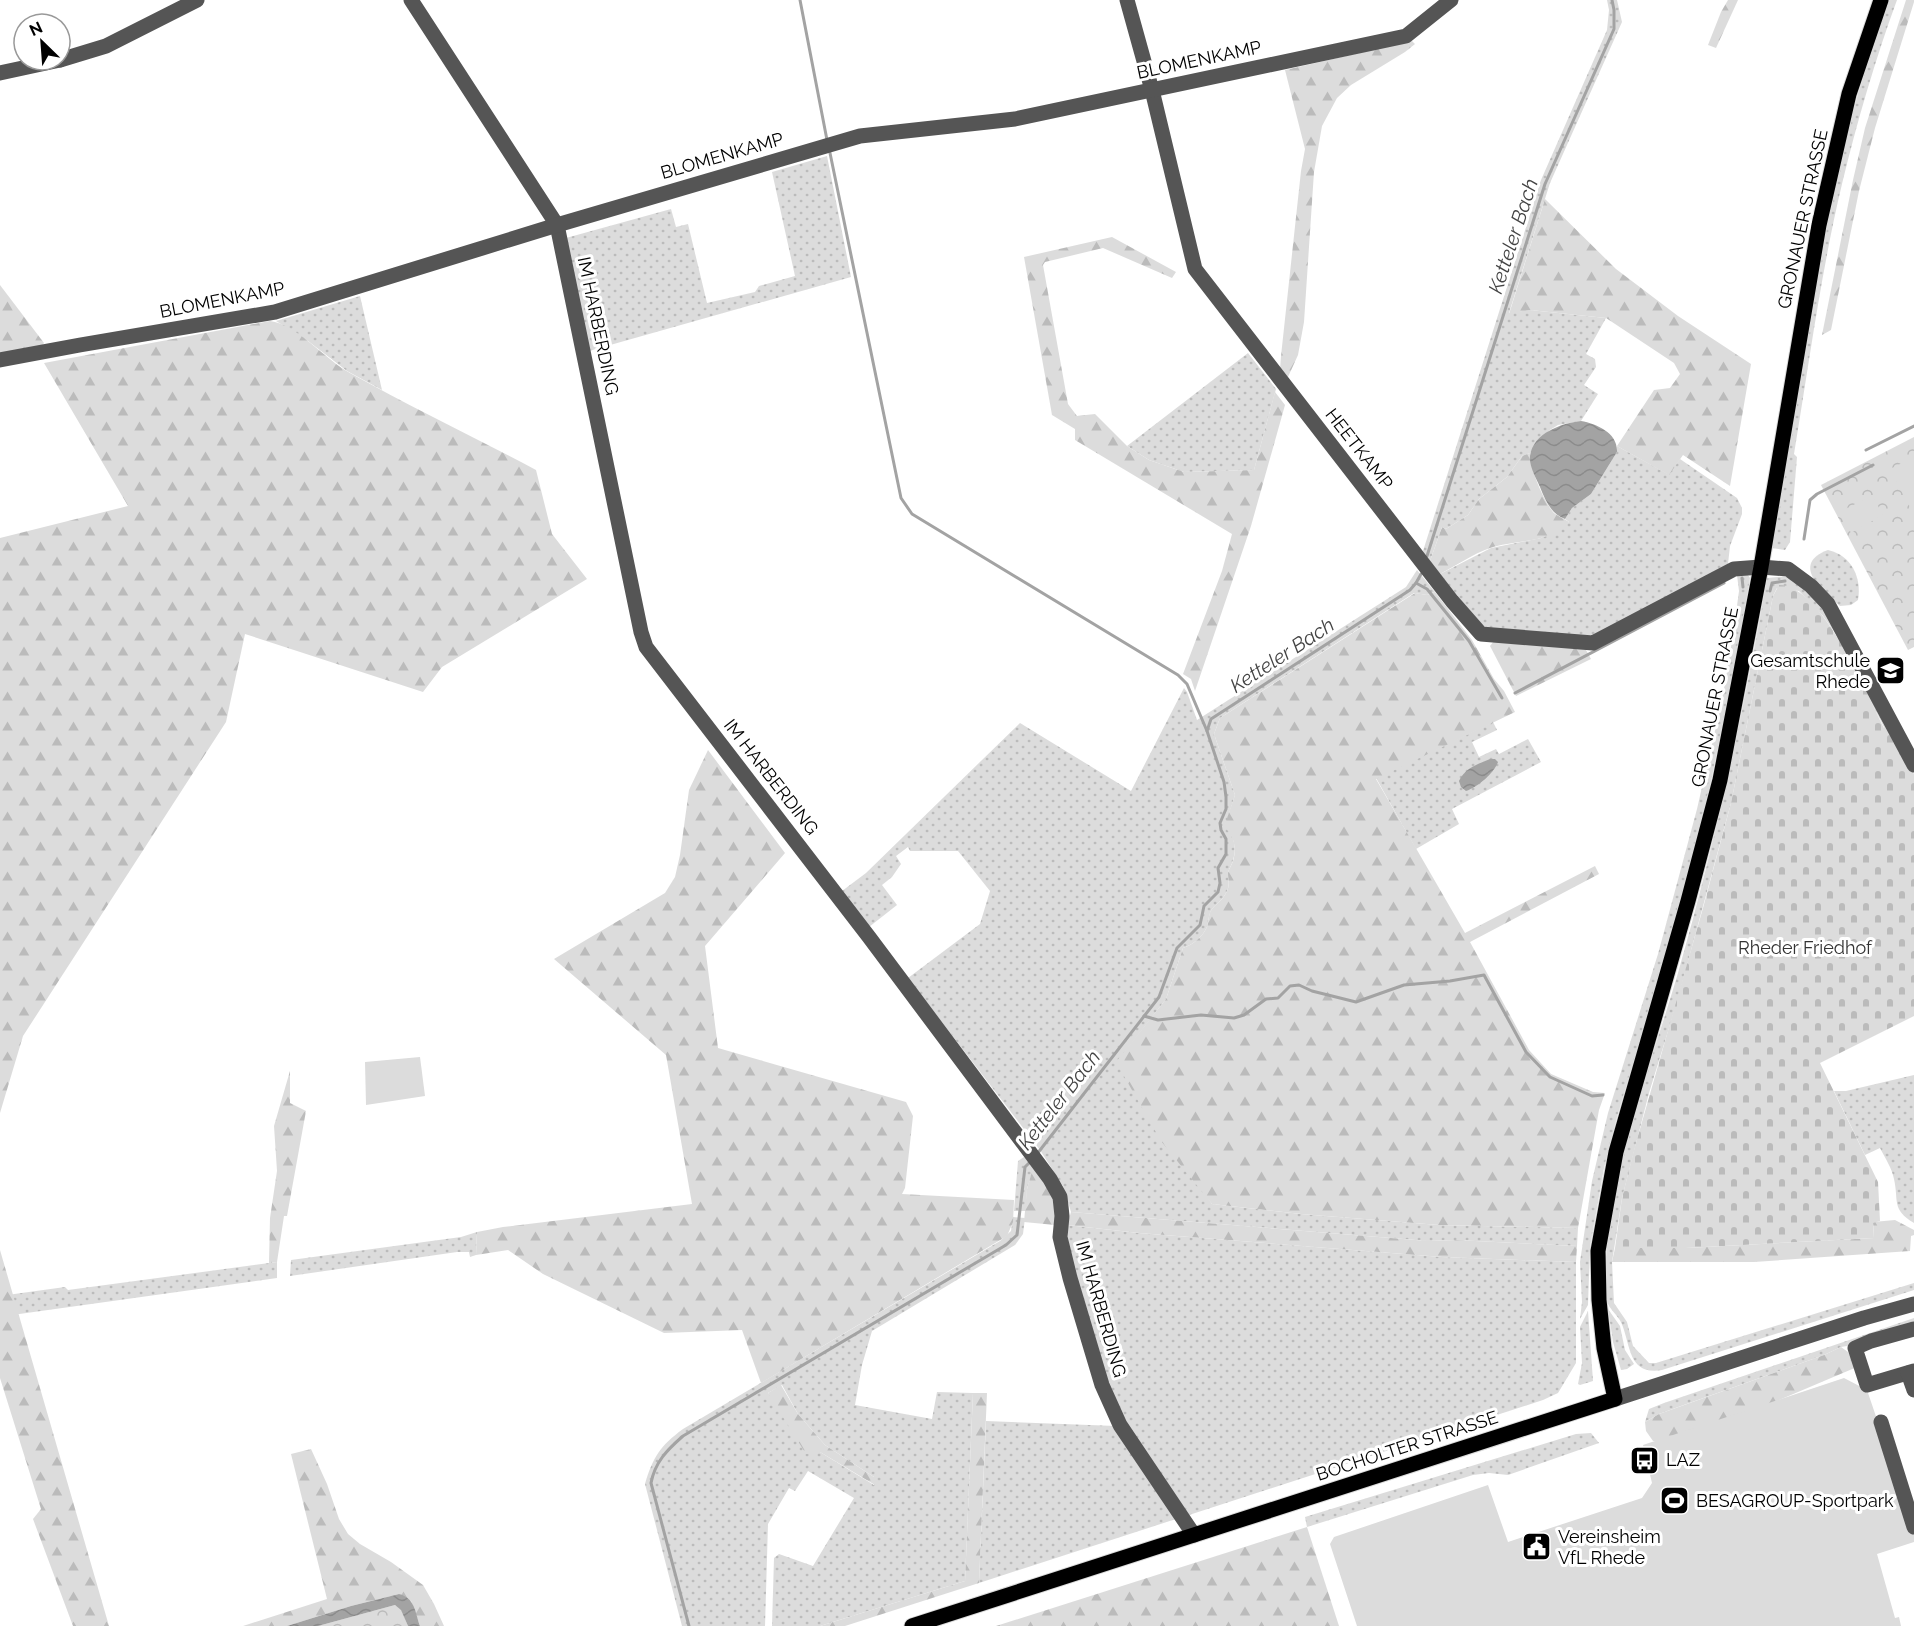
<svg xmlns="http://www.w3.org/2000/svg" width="1914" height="1626" viewBox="0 0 1914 1626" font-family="Raleway,sans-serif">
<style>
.grass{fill:url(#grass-dots);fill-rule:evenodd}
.forest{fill:url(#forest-firs)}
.cemetery{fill:url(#cemetery-stones)}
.park{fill:url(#park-crowns)}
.pitch{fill:#dcdcdc}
.water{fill:url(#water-waves)}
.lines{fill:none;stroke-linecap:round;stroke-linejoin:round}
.stream{stroke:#a3a3a3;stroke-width:3}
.major-casing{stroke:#dbdbdb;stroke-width:17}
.minor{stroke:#555;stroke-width:15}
.major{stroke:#000;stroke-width:15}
.labels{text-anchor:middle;stroke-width:6;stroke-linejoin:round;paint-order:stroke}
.street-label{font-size:18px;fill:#000;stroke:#fff}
.poi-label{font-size:18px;fill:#000;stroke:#fff;text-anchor:start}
.park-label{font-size:18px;fill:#333;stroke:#fff}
.water-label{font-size:20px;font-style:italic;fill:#444;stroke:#fff}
</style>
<defs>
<pattern id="grass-dots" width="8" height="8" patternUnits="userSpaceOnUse" patternTransform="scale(1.5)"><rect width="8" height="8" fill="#dcdcdc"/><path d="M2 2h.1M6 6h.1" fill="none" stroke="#bbb" stroke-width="1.8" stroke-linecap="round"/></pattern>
<pattern id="forest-firs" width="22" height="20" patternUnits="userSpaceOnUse" patternTransform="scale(1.5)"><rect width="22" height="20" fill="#dcdcdc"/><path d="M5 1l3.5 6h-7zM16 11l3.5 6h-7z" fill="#bbb"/></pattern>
<pattern id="cemetery-stones" width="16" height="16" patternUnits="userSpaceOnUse" patternTransform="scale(1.5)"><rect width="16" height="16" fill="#dcdcdc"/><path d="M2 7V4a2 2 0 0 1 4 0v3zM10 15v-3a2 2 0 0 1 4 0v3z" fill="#bbb"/></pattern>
<pattern id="park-crowns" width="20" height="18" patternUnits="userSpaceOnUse" patternTransform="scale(1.5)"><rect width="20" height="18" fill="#dcdcdc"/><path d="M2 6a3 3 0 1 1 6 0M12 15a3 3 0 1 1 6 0" fill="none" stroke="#bbb"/></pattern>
<pattern id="water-waves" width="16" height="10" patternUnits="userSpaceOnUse" patternTransform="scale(1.5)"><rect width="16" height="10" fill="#a3a3a3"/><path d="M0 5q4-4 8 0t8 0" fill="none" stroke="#8b8b8b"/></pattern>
</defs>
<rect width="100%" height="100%" fill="#fff"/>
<g class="grass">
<path d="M1607,0h10l5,22 -72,161 -41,130 21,-3 76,8 -20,36 9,5 1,8 -12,18 14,9 -17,27 -23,4 -8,5 -15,14 -5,9 -8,3 -15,21 -28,22 -11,16 -22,14 -4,-2 -12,34 -7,-10 118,-371 66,-150 2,-20z"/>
<path d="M1889,0h8c-22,60 -40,122 -55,184 -21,88 -33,180 -48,270l3,3 -7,85 -5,8 -13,-2c20,-126 37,-253 66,-378 13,-57 31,-114 51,-170z"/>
<path d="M827,156l24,121 -262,74 -23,-113 105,-29 5,18 12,-3 19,79 48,-11 4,-6 36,-10 -23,-104z"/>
<path d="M360,296l22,94 -35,-19 -39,-30 -32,-20z"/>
<path d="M1248,353l28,36 -22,81 -70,2 -35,-12 -22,-14z"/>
<path d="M1617,446l51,28 12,-15 57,39 5,10v6l-12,32 -2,18 -135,73 -103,-8 -10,-5 -40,-50 51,-26 50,-10 28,-16 -4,-3 7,-11 19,-14 26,-42z"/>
<path d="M1828,550c23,5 34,27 30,50l-7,5 -11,1c-18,-15 -50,-42 -12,-56z"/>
<path d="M1417,570l18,22 -8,3 -13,-2 -194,125 -6,16 21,61 -10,31c9,9 12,22 8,34 -1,5 -4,8 -5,13 0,7 2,12 -1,18 -3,8 -10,12 -15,18 -4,6 -3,12 -5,18 -4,9 -14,18 -24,21l-17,51 -49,63 95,142 89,10 138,11 139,3 -1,18 -122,-6 -27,1 -357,-29 -8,-26 -23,-36 -132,-172 72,-54 10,-33 -32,-40h-48l-2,-4 -12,9 5,8 -9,13 -10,8 15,20 -28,22 -27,-36 24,-18 154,-150 111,68 53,-103 3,4 10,28 209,-133z"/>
<path d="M1737,575h11l2,3 -12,72 -28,136 -36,141 -57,190 -13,51 -14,79 -2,58 -8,14 2,-17 -2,-40 12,-81 16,-68 50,-159 39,-145 25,-109 11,-65 6,-44z"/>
<path d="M1789,576l36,31 64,119 -4,3 -50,-96 -12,-17 -24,-25 -22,-3 -4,8 -42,207 -54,199 -28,91 -27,105 -10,64 2,41 13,19 6,24 16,17h7l258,-80v7l-252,80c-32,5 -31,-20 -39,-43 -3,-10 -11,-15 -15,-23 -4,-8 -2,-31 -2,-41 5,-99 44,-195 72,-290 37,-130 66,-261 89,-395z"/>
<path d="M1493,722l4,8 -25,12 7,15 17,-8 3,5 29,-15 13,23 -89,47 7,15 -43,25 -40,-71z"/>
<path d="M1914,1075v148c-23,-14 -15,-22 -20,-44 -2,-11 -9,-21 -14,-31l-15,7 -31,-64h12z"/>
<path d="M1024,1157l10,9 -7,23 -1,22h-12l4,-50z"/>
<path d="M1013,1217l12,1 -2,16 -8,11 -143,86 -10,34 -7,40 77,14 5,-27 36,1 -8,188 -145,45h-48l2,-68 5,-4 34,12 41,-68 -46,-27 -13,20 -6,-3 -21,36 -3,102h-83l-37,-142c8,-27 15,-38 38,-55l317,-188 11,-10zM782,1385l16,29 27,31 49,32v8l-54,-33 -52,-59z"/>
<path d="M1067,1225l72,8 303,24 134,5v101l-18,30 -15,7 -354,115 -51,-71 -29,-51 -39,-132z"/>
<path d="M477,1232l-1,23 -6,2 -1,-5h-12l-167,24 1,-16 170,-23z"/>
<path d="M277,1262v16l-272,38 -5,-20 65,-9 3,3z"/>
<path d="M1608,1309l12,17 5,24 9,14 -7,5 -6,1 -8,-28z"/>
<path d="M1588,1311l5,70 -13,4 -2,-1 4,-21 -2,-36z"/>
<path d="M1914,1318v6l-55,20 -18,3 -17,8 -143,51 -22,8 -14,8 4,-13 15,-6z"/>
<path d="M986,1421l130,5 63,92 -200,65z"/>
<path d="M1591,1433l8,10 -91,32 -19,-2 -16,2 -166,52 -2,-10 271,-83z"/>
</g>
<g class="forest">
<path d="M1728,0h10l-22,48 -8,-3 13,-33z"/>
<path d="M1906,0h8v2l-39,126 -16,63 -28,139 -9,5 31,-155 12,-52z"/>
<path d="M1412,41l3,3 -10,8 -54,33 -14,13 -15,28 -8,46 -10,150 -6,33 -10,22 -8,-7 1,-14 20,-185 4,-22 -20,-79z"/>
<path d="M1545,199l71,70 62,47 73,48 -21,122 -47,-31 -14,20 -52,-29 37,-56 16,-2 10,-14 -6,-11 -68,-45 -76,-8 -21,4z"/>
<path d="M1112,237l64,35 -4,6 -69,-30 -58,14 -2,3 25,139 9,12 18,-2 32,32 22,14 35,12 70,-2 21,-78 10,13 -34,121 -56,165 -4,-12 -8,-5 39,-103 10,-37 -157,-94v-11l-23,-14 -28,-158z"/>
<path d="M0,285l44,58 -3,4 -41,7z"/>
<path d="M270,321c26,3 56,39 80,52 61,34 124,64 186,97l16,64 35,45 -145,88 -19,25 -178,-58 -19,88 -203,314 -23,77v-575l128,-32 -84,-143z"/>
<path d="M1530,453c0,16 13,46 23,59 5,5 11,6 16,10 -16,21 -55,18 -79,26 -17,6 -33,17 -50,26l-10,-13 12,-34 4,2 22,-14 11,-16 28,-22 15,-21z"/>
<path d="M1435,592l37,48 22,39 10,12 11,21 -139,67 89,154 130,-67 4,8 -129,68 59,108 22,24 42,18 12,1 -6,17 -21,118 -139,-3 -138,-11 -89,-10 -51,-63 -45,-79 50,-63 17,-51c10,-3 20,-12 24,-21 2,-6 1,-13 5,-18 5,-6 12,-10 15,-18 3,-6 1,-11 1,-18 1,-5 4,-8 5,-12 4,-13 1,-26 -9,-34l11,-32 -21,-61 6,-16 195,-125 12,2z"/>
<path d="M1494,641l91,7 6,11 -75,37 -26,-50z"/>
<path d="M708,750l77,103 -80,93 13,102 188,54 7,14 -8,72 -3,6 112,6 -1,22 -6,14 -246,147 -19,-53 -78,3 -121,-59 -35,-24 -32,5 1,-23 26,-5 189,-23 -26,-149 -112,-96 111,-66 10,-16 5,-22 9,-65z"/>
<path d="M290,1071v32l16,8 -19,105h-3l-7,46 -8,1 1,-45 7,-47 -3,-45z"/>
<path d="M1033,1168l12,13 10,18v26l-31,-3 3,-33z"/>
<path d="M1071,1212l357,29 27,-1 122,6 -1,16 -134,-5 -303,-24 -72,-8z"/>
<path d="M1895,1220l19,10v5l-3,1 -1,15 -156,11h-142l3,-14h71l188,-10 -1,-16z"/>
<path d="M0,1250l109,376h-36l-40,-107 8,-10 -41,-131z"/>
<path d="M1841,1347l7,5 9,15 -94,40 -97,34h-13l-7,-10 -1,-9 14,-8 165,-59z"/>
<path d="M781,1385l17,29 27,31 49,32 1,8 -55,-33 -14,2 -38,-61z"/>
<path d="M973,1393h14l-8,190 -134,43h-25l145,-45z"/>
<path d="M311,1449l16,35 12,35 9,15 12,10 31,18 32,23 11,19 10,22h-24l-9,-25 -12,-7 -48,12 -64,20h-44l84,-27 -36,-145z"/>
<path d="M1307,1527l32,99h-343z"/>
</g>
<path class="cemetery" d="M1779,585c43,0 88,109 105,143l5,-2 25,48v242l-94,47 58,119 2,39 -7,2 1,15 -188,10h-71l7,-50 12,-48 69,-242 28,-105 42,-207z"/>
<g class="park">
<path d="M1914,437v210l-6,3 -87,-165z"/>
<path d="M395,1605l6,4 7,17h-90z"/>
</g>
<g class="pitch">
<path d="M1914,457v58l-24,-46z"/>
<path d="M1872,495l11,20 -32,18 -11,-21z"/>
<path d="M420,1057l5,39 -59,9 -1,-43z"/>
<path d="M1844,1378l23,12 47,138v14l-37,12 18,64 4,-1 2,9h-544l-27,-82 4,-7 154,-52 20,57 134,-44 10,-15 -9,-38z"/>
</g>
<g class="water">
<path d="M1581,421c16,3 37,12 36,31l-26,42 -19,14 -7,11c-14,-5 -20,-19 -25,-32 -4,-9 -11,-21 -10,-31 3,-23 32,-33 51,-35z"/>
<path d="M1490,759h5l3,3c-4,11 -20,25 -32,29l-5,-4 -2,-6c6,-13 19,-17 31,-22z"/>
<path d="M399,1594c16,4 16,18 21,32h-12l-7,-16 -6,-5 -77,21h-31l64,-20z"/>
</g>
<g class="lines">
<g class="stream">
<path d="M800,0l27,140"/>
<path d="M830,153l71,345 11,16 266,161 9,9 20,47"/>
<path d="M1866,450l48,-24"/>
<path d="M1804,539l6,-39 7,-6 56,-29"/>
<path d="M1427,556l118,-372 69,-155v-19l-2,-10"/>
<path d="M1742,578l1,9"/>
<path d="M1416,583l11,6 42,52 33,57"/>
<path d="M1770,591l2,-8 13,-2"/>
<path d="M1515,693l209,-110"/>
<path d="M1144,1016l14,4 43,-5 33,3 10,-3 22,-16 12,-1 12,-12 9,-1 13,6 44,11 48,-17 46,-4 34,-6 42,77 24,25 42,19 11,-1"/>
<path d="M1037,1154l122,-157 18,-49 23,-23 4,-19 14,-14 2,-9 -2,-15 8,-14v-15l-5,-9 -1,-7 6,-14v-12l-2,-15 -17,-51 4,-12 199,-129 6,-7 5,-9"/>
<path d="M689,1626l-38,-143c4,-21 16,-33 32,-47l323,-191 11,-10 8,-68 6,-6"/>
</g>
<defs>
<path id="major" d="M912,1626l703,-227 -11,-51 -5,-48 -1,-49 18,-99 72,-251 32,-121 41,-213 58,-342 30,-131 32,-94"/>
</defs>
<use href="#major" class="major-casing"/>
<g class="minor">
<path d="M411,0l146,225 84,407 5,15 223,290 181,242 10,18 2,19 -2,21 10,41 32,107 18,40 74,110"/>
<path d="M1127,0l25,90 43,179 257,332 29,33 112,9 141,-74 27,-2 27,2 23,17 17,18 86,161"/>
<path d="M60,60l46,-14 91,-46"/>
<path d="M0,73l60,-13"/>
<path d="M0,360l80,-15 195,-33 282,-87 303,-89 155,-17 391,-83 45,-36"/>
<path d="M1914,1329l-43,12 -16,7 12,37 47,-14"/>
<path d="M1908,1373l6,17"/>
<path d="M1615,1399l249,-81 50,-14"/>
<path d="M1881,1422l33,105"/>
</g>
<use href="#major" class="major"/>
</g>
<defs>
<symbol id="school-square" viewBox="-11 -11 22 22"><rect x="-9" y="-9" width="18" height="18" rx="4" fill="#000" stroke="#fff"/><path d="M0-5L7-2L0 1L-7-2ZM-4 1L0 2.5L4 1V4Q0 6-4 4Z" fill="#fff"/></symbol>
<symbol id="bus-square" viewBox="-11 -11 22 22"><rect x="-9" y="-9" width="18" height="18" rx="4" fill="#000" stroke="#fff"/><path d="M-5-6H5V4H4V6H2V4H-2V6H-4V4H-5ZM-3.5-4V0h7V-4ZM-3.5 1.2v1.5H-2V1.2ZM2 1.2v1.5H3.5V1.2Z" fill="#fff"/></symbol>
<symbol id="stadium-square" viewBox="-11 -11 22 22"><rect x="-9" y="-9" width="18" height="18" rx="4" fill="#000" stroke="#fff"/><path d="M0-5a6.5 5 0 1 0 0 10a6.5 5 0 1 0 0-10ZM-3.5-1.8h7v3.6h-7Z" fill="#fff"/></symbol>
<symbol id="civic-square" viewBox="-11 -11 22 22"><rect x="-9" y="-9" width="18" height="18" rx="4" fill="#000" stroke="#fff"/><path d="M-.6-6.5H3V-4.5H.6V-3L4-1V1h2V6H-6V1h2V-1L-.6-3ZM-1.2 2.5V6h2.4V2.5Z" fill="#fff"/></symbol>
</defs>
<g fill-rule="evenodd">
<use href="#school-square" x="1874" y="654" width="33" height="33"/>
<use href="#bus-square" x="1628" y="1444" width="33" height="33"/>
<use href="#stadium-square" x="1658" y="1484" width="33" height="33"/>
<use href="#civic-square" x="1520" y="1530" width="33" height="33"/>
</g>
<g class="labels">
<g class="street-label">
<text transform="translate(1199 60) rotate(-12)" y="6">BLOMENKAMP</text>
<text transform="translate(722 156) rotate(-16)" y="6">BLOMENKAMP</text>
<text transform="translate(1803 219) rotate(-78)" y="6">GRONAUER STRASSE</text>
<text transform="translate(222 300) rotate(-11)" y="6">BLOMENKAMP</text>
<text transform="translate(598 326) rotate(78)" y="6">IM HARBERDING</text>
<text transform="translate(1359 449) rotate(52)" y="6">HEETKAMP</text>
<text transform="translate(1715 697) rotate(-79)" y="6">GRONAUER STRASSE</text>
<text transform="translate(771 777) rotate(52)" y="6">IM HARBERDING</text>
<text transform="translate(1101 1309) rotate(74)" y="6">IM HARBERDING</text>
<text transform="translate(1407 1446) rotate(-18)" y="6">BOCHOLTER STRASSE</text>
</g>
<g class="poi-label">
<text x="1870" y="667" text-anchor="end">Gesamtschule<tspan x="1870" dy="21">Rhede</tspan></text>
<text x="1666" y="1466">LAZ</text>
<text x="1696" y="1507">BESAGROUP-Sportpark</text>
<text x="1558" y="1543">Vereinsheim<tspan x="1558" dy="21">VfL Rhede</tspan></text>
</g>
<g class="park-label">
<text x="1805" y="954">Rheder Friedhof</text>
</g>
<g class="water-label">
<text transform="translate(1513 236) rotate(-72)" y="7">Ketteler Bach</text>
<text transform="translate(1282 655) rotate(-33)" y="7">Ketteler Bach</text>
<text transform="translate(1059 1100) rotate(-52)" y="7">Ketteler Bach</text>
</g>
</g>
<g transform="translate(42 42) rotate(335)"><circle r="28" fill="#ffffff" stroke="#999999" stroke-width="1.5"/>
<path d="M0-4.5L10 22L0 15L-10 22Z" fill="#000000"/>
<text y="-9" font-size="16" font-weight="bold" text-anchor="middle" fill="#000000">N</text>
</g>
</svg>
